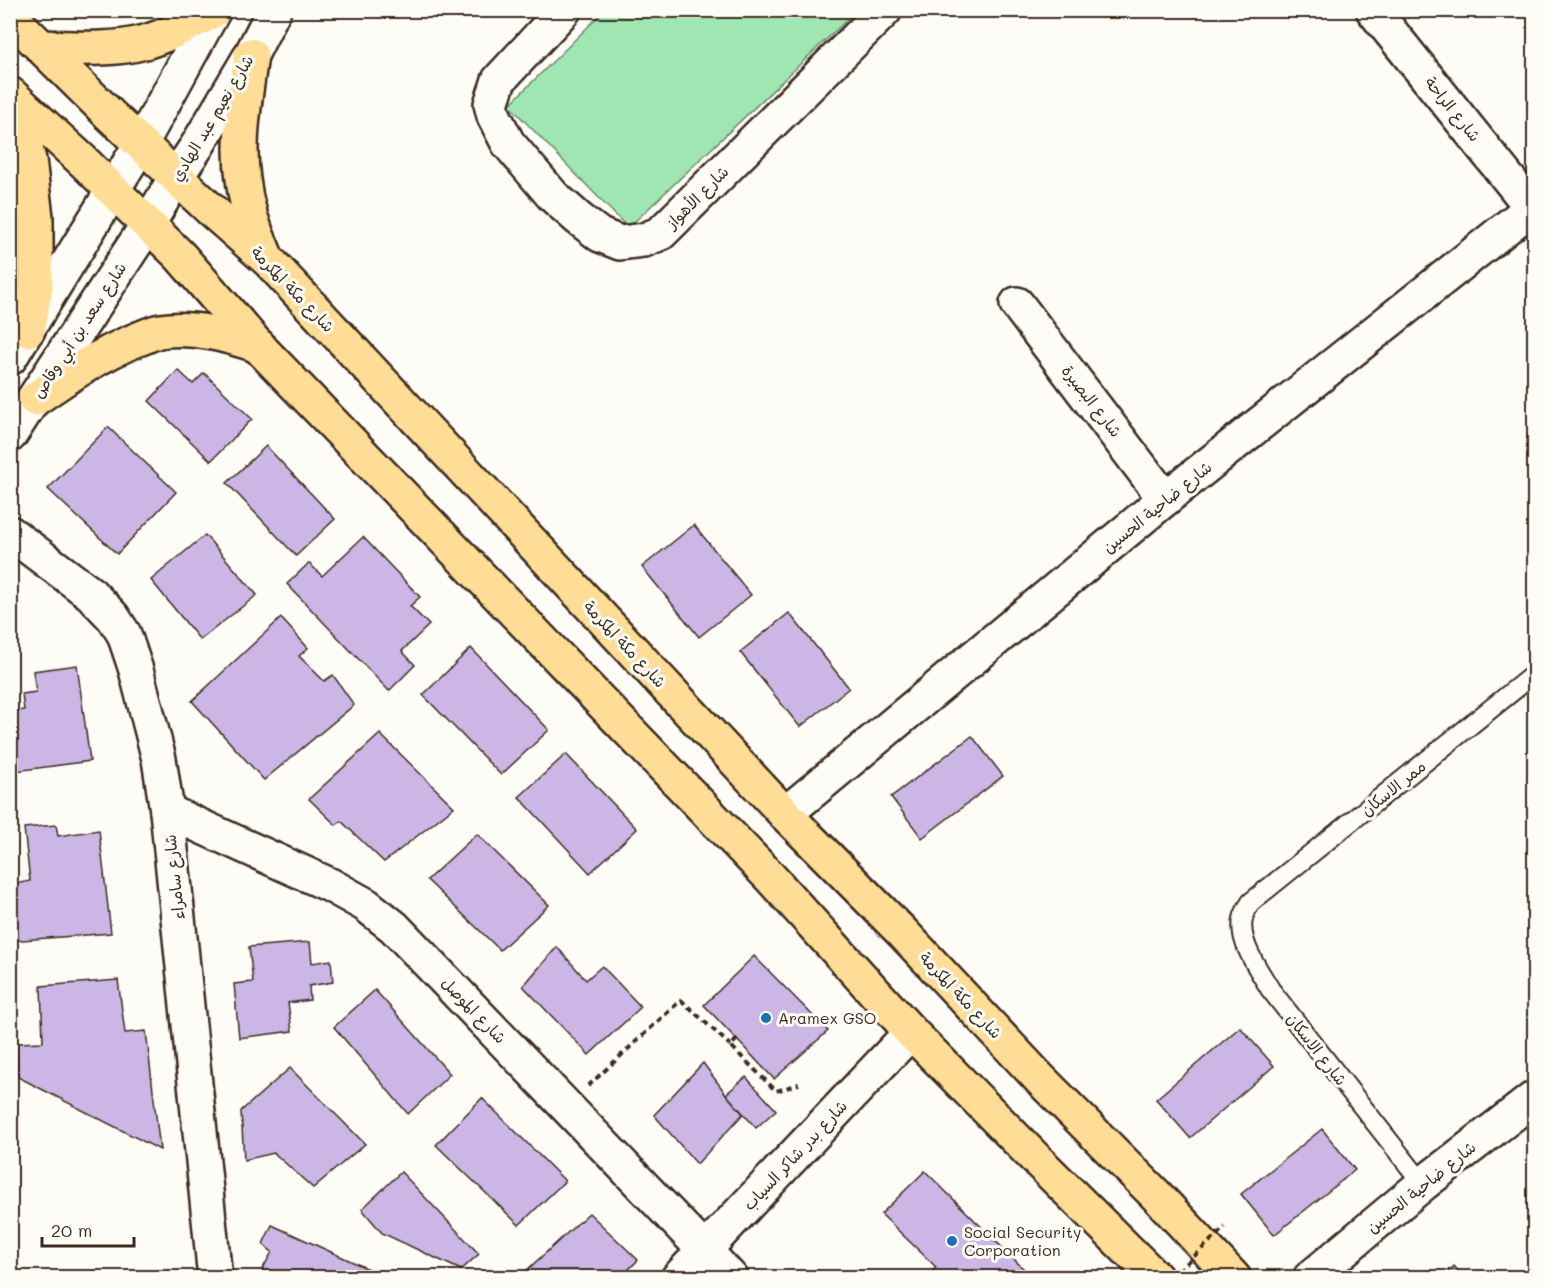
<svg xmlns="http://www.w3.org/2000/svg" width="1545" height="1288" viewBox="0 0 1545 1288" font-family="Mali,'Playpen Sans Arabic',sans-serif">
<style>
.green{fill:#a0e6b2;stroke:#6e8868;stroke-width:1.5}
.building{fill:#cbb6e5;stroke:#3b2a1e;stroke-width:1.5}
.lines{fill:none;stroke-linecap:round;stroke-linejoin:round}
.service-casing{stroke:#3b2a1e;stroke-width:22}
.minor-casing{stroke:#3b2a1e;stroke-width:38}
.tertiary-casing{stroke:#3b2a1e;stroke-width:38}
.primary-casing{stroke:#3b2a1e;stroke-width:38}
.path{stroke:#3b2a1e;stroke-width:4;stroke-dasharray:6 4.5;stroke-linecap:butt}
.service{stroke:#fdfcf7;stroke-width:18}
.minor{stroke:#fdfcf7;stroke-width:33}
.tertiary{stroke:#fdfcf7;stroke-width:33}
.primary{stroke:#ffdd96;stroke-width:33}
.path-bridge{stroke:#3b2a1e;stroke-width:4;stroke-dasharray:6 4.5;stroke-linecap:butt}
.poi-dot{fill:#1f6fb2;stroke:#fdfcf7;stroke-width:2}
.labels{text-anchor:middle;stroke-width:6;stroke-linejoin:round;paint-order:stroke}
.street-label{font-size:16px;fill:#3b2a1e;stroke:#fdfcf7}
.poi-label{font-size:16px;fill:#3b2a1e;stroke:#fdfcf7;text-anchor:start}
</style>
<rect width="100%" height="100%" fill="#fdfcf7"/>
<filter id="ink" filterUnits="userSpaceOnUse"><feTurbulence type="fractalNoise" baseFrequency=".0167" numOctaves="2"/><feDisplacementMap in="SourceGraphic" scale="12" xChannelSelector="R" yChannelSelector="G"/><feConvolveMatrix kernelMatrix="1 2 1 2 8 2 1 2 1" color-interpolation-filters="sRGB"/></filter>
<g filter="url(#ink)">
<path class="green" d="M604,11h252l-228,217 -119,-123z"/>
<g class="building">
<path d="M178,370l15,14 11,-11 48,46 -41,42 -62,-60z"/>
<path d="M108,427l68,65 -59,62 -69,-65z"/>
<path d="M266,446l69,73 -39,37 -69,-73z"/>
<path d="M694,525l57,70 -52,42 -57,-70z"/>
<path d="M205,535l52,60 -57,45 -49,-60z"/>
<path d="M363,537l57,60 -10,9 19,19 -27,26 13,14 -26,26 -102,-107 22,-21 13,13z"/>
<path d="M789,613l60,75 -49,39 -60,-75z"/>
<path d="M281,618l27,30 -9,8 25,25 9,-6 21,30 -90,75 -72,-79z"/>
<path d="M471,648l78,82 -48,45 -78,-80z"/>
<path d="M77,665l13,96 -74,10 -6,-40v-19l14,-2 -2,-16 14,-2 -3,-21z"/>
<path d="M380,734l74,73 -70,55 -43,-41 -5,4 -27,-26z"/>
<path d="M972,736l31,40 -81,62 -31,-41z"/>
<path d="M566,754l71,75 -47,44 -71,-76z"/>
<path d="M56,825l2,11 41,-6 12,103 -101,8v-56l20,-4 -6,-53z"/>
<path d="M477,834l72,71 -49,45 -73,-70z"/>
<path d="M310,942l2,21 19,-3 2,22 -24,4 1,14 -22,3 4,28 -53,7 -5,-54 19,-2 -4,-35z"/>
<path d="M557,947l29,33 16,-14 39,41 -52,48 -66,-69z"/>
<path d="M754,956l74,75 -54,48 -70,-74z"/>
<path d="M118,980l7,53 21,-2 14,119 -142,-73 -2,-34 27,-1 -2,-56z"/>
<path d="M375,990l75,84 -42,40 -74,-87z"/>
<path d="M1240,1027l34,39 -84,72 -34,-39z"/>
<path d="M703,1063l23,31 17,20 -46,50 -43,-49z"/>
<path d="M290,1068l75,76 -52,44 -39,-35 -30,7 -3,-49z"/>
<path d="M746,1077l30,33 -20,18 -30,-34z"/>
<path d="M482,1098l83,83 -46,44 -83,-80z"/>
<path d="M1322,1129l33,41 -81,65 -33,-41z"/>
<path d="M925,1171l108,107h-106l9,-11 -55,-53z"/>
<path d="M401,1172l78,82 -18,16 -79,-37 -20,-24z"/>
<path d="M589,1213l49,47 -18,18h-85l-8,-8z"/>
<path d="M272,1225l105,48 -2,5h-102l-11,-8 10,-18 -9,-8z"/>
<path d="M1454,1266l10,12h-22z"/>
</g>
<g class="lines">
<defs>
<path id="service" d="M1423,1184l-153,-195c-11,-19 -32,-47 -27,-70 1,-6 4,-11 8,-17l283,-228"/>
<g id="minor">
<path d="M564,10l-65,70 -8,24 3,12 14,27 45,53 26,23 21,16 20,8 24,-3 17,-7 224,-223"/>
<path d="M1373,10l159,198"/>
<path d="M1017,304l148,195"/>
<path d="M10,533l81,61 22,23 11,17 12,36 23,89 8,52 48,467"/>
<path d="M167,811l163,74 36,20 28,22 337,351"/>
<path d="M785,814l380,-315 369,-293"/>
<path d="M678,1278l233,-246"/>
<path d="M1310,1278l113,-94 111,-86"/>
</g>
<g id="tertiary">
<path d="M10,358l131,-214 73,-134"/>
<path d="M10,435l138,-211 28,-47 21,-31 54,-91 23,-45"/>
</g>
<g id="primary">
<path d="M10,16l100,99 100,94 59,52 516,553 118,119 137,146 117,117 77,82"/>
<path d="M42,47c34,1 70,4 103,-5 24,-7 47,-19 68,-31"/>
<path d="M251,55c-5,40 -14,84 -8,124 3,27 11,51 22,75"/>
<path d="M10,94l73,67 97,95 79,91 510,529 142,156 123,125 122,121"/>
<path d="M10,102l14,39 5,19 7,57v70l-8,43"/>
<path d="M35,399c33,-23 66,-45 103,-60 7,-2 15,-7 22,-8 34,-5 67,4 99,15"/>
</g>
</defs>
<use href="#service" class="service-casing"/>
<use href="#minor" class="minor-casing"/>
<use href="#tertiary" class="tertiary-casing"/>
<use href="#primary" class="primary-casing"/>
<g class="path">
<path d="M737,1039l-6,7 45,45 23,-7"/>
<path d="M588,1086l93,-86 50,46"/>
</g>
<use href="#service" class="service"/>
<use href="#minor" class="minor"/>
<use href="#tertiary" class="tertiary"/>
<use href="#primary" class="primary"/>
<path class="path-bridge" d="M1171,1278l54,-51"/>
</g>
</g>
<g class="poi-dot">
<circle cx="766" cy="1018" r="6"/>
<circle cx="952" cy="1241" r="6"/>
</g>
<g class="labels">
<g class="street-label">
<text transform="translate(1453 109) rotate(51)" y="6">شارع الراحة</text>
<text transform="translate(212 118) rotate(-59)" y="6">شارع نعيم عبد الهادي</text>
<text transform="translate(697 197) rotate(-45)" y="6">شارع الأهواز</text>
<text transform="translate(293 289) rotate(46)" y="6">شارع مكة المكرمة</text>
<text transform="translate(79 330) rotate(-57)" y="6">شارع سعد بن أبي وقاص</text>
<text transform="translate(1092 401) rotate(52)" y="6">شارع البصيرة</text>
<text transform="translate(1157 507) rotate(-39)" y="6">شارع ضاحية الحسين</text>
<text transform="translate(625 644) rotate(47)" y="6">شارع مكة المكرمة</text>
<text transform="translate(1393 788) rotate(-39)" y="6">ممر الاسكان</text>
<text transform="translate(174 877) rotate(-96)" y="6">شارع سامراء</text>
<text transform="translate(961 995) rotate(47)" y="6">شارع مكة المكرمة</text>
<text transform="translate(474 1010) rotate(46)" y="6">شارع الموصل</text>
<text transform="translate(1317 1049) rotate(52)" y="6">شارع الاسكان</text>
<text transform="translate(795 1155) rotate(-47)" y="6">شارع بدر شاكر السياب</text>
<text transform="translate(1421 1187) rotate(-39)" y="6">شارع ضاحية الحسين</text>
</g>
<g class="poi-label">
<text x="778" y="1024">Aramex GSO</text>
<text x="964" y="1238">Social Security<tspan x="964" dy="18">Corporation</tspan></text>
</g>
</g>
<rect width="1545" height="1288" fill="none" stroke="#fdfcf7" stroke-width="36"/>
<rect x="18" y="18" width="1509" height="1252" fill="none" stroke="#3b2a1e" stroke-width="2" filter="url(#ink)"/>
<path d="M42 1237v9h92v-9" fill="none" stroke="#3b2a1e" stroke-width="3"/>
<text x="51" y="1237" font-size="18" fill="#3b2a1e" stroke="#fdfcf7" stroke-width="4.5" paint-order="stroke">20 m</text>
</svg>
